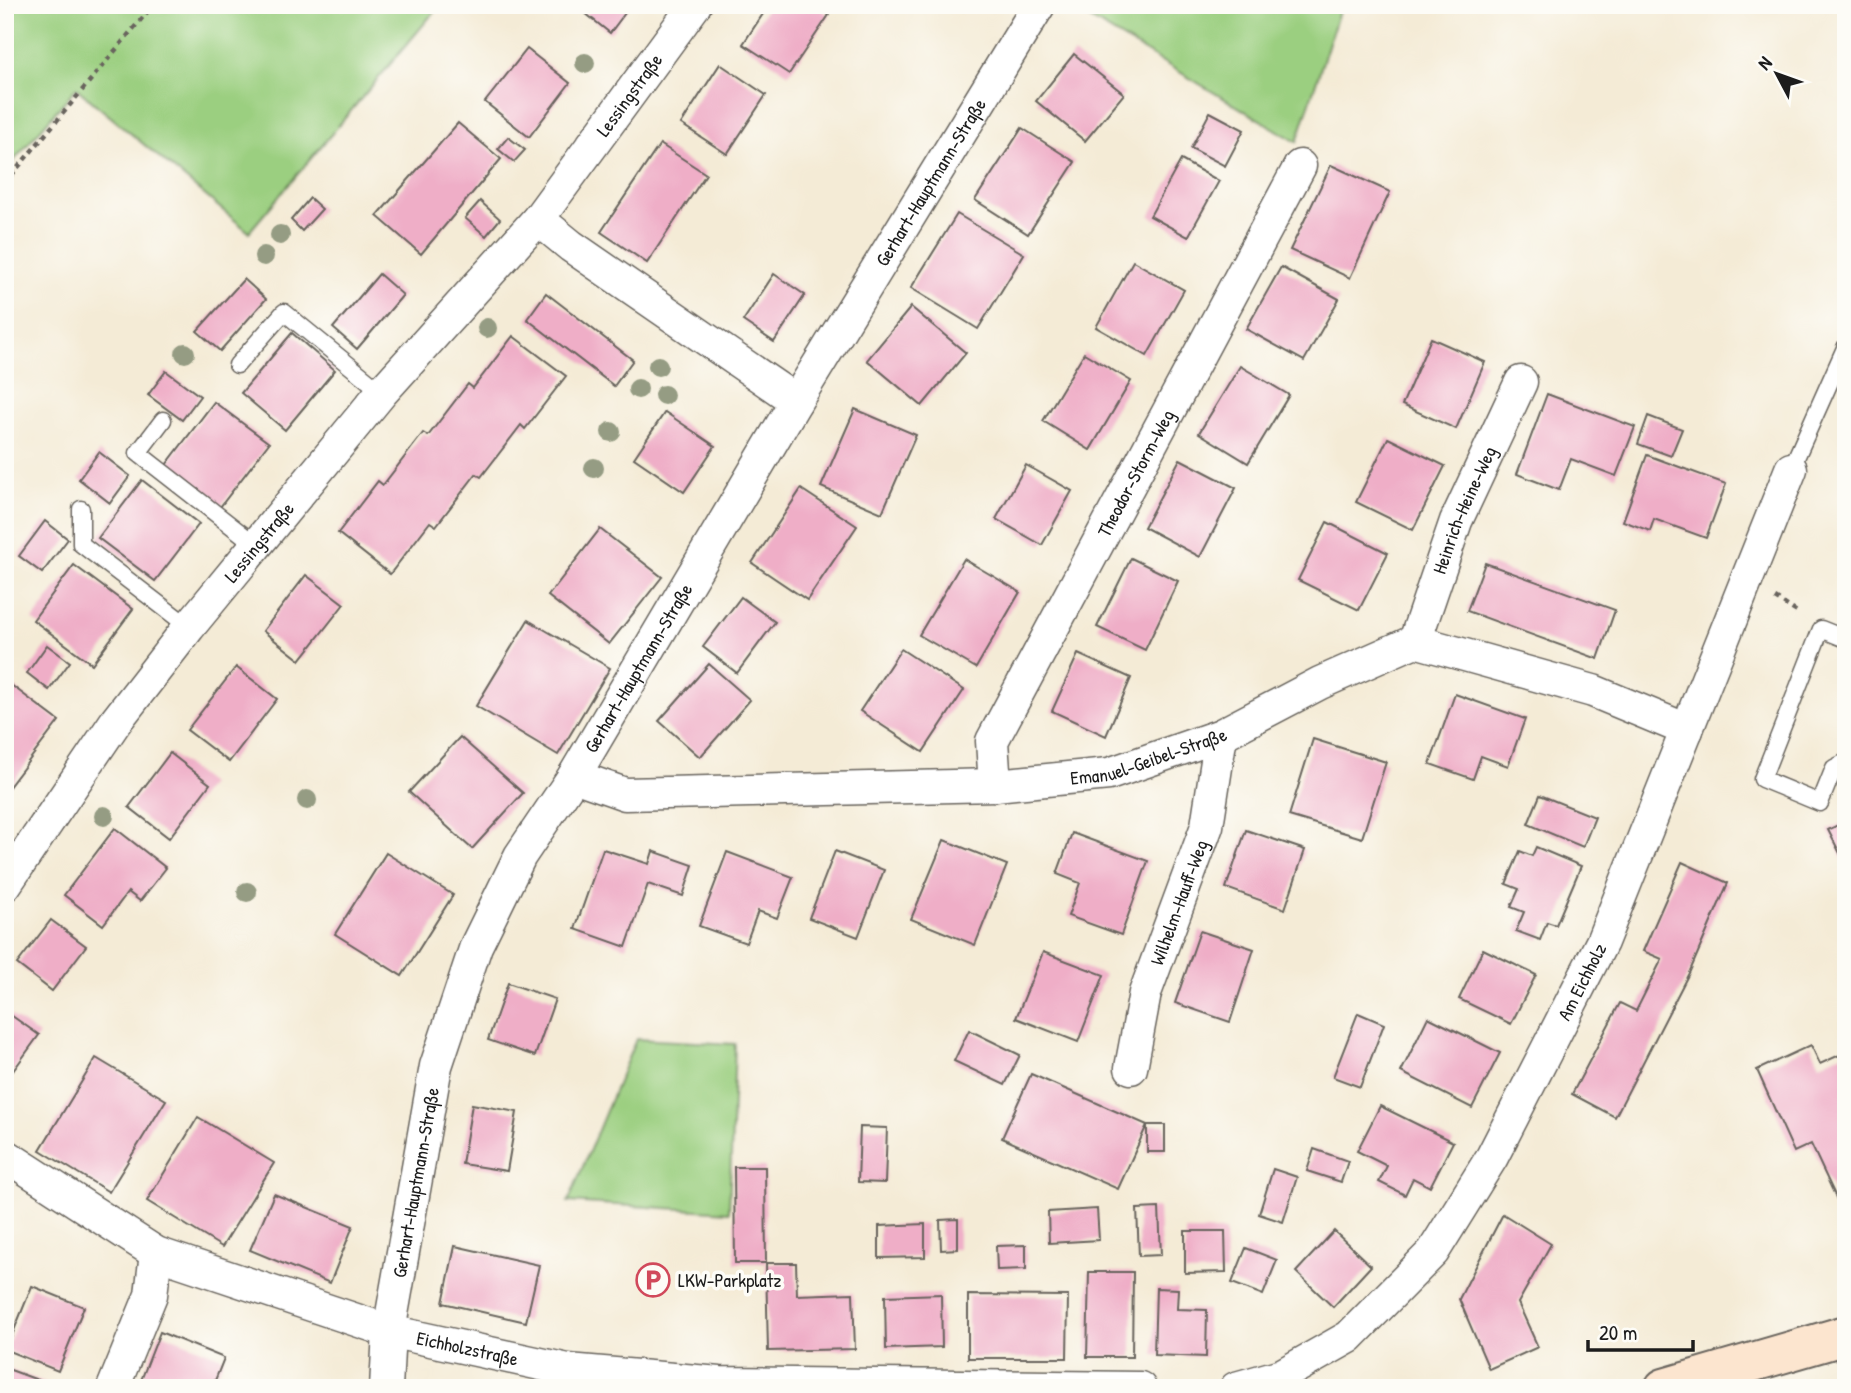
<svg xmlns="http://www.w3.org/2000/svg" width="1851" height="1393" viewBox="0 0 1851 1393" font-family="'Patrick Hand',sans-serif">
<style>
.green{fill:#9bcf80;stroke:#5c764e;stroke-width:2}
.building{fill:#efaec7}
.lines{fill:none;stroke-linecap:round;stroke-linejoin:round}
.lane-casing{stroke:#68645d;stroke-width:19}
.street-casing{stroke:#68645d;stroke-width:35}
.secondary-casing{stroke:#68645d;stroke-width:42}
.path{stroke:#68645d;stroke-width:4.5;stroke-dasharray:5 5;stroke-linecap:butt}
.lane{stroke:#fff;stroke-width:16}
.street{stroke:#fff;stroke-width:32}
.secondary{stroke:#fce5cf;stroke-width:38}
.tree{fill:#959c83}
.labels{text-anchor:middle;stroke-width:7;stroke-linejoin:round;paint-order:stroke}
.street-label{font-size:19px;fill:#1c1c1c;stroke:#fdfcf7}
.poi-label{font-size:19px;fill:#1c1c1c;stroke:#fdfcf7;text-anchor:start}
</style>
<rect width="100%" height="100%" fill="#fdfcf7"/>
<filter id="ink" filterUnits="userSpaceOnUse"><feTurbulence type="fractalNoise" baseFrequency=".0143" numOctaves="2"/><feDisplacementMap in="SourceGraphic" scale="14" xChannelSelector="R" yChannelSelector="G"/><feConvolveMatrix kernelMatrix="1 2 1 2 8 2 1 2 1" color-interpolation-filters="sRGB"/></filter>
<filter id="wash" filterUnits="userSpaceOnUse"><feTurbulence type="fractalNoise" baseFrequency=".00686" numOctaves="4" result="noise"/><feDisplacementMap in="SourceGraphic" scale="28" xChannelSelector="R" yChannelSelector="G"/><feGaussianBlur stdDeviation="1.57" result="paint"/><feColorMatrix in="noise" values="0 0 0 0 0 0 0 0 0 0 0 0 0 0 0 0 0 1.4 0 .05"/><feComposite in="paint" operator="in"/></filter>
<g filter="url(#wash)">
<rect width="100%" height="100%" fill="#f4ebd6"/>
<g class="green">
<path d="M5,5h435l-191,227 -173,-144 -71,83z"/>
<path d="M1067,5h274l-44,137z"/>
<path d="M636,1039l99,5 -6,168 -161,-10z"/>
</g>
<g id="blocks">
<g class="building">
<path d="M575,5h56l-21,28z"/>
<path d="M769,5h45l15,10 -40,59 -46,-30z"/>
<path d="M527,49l43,34 -41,54 -44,-35z"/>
<path d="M1074,54l50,40 -39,47 -49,-40z"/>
<path d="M720,64l46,31 -39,59 -46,-30z"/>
<path d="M1210,112l34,18 -19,36 -34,-18z"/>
<path d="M458,123l43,36 -80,95 -44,-38z"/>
<path d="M1022,128l53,34 -47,72 -53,-34z"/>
<path d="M508,137l17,13 -11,12 -16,-13z"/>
<path d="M660,144l46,30 -59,89 -46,-31z"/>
<path d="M1181,160l38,21 -31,56 -38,-21z"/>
<path d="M1331,165l59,27 -40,86 -60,-28z"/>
<path d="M310,198l12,11 -20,22 -11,-11z"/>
<path d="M480,201l20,18 -14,17 -21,-18z"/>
<path d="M957,214l67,40 -46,75 -67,-41z"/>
<path d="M1133,261l51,29 -37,66 -51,-29z"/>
<path d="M1281,267l58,32 -35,62 -58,-32z"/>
<path d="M379,274l24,21 -46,54 -24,-21z"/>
<path d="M774,274l31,21 -31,47 -31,-21z"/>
<path d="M244,279l22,20 -46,52 -23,-20z"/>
<path d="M546,293l87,67 -19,26 -87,-67z"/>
<path d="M911,307l55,46 -44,53 -55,-46z"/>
<path d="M292,333l43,37 -50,60 -44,-37z"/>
<path d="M513,336l53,40 -41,53 -4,-4 -40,52 -5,-3 -40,52 -6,-4 -40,52 -52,-41 40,-52 5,4 40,-52 5,3 40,-52 5,4z"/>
<path d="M1431,338l54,24 -29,67 -54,-24z"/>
<path d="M1084,353l47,28 -41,69 -47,-29z"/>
<path d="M1240,366l49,29 -41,68 -49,-30z"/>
<path d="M166,371l34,25 -18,24 -34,-25z"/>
<path d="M1547,394l88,33 -19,49 -45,-17 -12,31 -42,-16z"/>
<path d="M214,402l55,41 -49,64 -54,-42z"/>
<path d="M855,409l61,26 -34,78 -61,-26z"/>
<path d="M665,412l50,34 -31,46 -50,-34z"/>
<path d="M1648,416l34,13 -11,27 -33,-12z"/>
<path d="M1388,438l57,28 -32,64 -57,-28z"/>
<path d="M99,452l31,24 -20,27 -31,-24z"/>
<path d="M1647,455l79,29 -20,54 -52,-19 -4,12 -27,-10z"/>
<path d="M1180,459l56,29 -36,69 -56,-30z"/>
<path d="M1026,465l46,26 -30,54 -46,-26z"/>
<path d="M142,480l57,44 -44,57 -57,-43z"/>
<path d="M801,489l56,37 -50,74 -55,-37z"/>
<path d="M45,521l23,18 -26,34 -23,-17z"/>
<path d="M1327,522l61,31 -29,57 -61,-30z"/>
<path d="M600,529l62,48 -53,67 -61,-48z"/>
<path d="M1131,558l47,23 -33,69 -48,-23z"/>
<path d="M964,559l56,33 -44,76 -57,-33z"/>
<path d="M1485,563l130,47 -17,49 -131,-48z"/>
<path d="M74,565l59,44 -41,55 -59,-44z"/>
<path d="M306,575l38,29 -44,56 -37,-29z"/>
<path d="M741,597l34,25 -38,51 -34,-26z"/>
<path d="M528,620l82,48 -52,87 -82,-49z"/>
<path d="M47,645l23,17 -21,28 -22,-17z"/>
<path d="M901,649l63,41 -41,62 -63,-41z"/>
<path d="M1078,654l53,24 -25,58 -54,-25z"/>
<path d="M709,664l41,36 -50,57 -41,-36z"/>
<path d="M236,667l41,32 -48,63 -42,-32z"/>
<path d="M11,685l48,36 -54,71v-98z"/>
<path d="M1455,694l70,25 -17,47 -27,-10 -8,23 -43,-15z"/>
<path d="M460,737l63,56 -51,56 -63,-57z"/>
<path d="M1313,739l73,23 -24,76 -73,-22z"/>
<path d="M170,753l40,31 -41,54 -40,-31z"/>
<path d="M1540,795l55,22 -12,30 -55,-23z"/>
<path d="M1846,821v44l-18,-35z"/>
<path d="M115,828l51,40 -26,33 -12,-9 -25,33 -39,-30z"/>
<path d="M1246,830l59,20 -20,59 -59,-21z"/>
<path d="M1072,833l76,28 -27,74 -53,-19 12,-33 -23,-9z"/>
<path d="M944,840l63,25 -32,80 -64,-26z"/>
<path d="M1536,847l45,19 -25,59 -9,-3 -7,18 -24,-9 8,-19 -13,-5 8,-18 -13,-5 14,-33 12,5z"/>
<path d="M603,849l46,15 4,-13 40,14 -10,31 -35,-12 -22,63 -51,-18z"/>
<path d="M835,851l49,19 -26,67 -49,-19z"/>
<path d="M727,852l66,25 -16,41 -19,-7 -12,32 -47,-17z"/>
<path d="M386,853l67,42 -51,81 -67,-42z"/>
<path d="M1682,862l46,21 -38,88 -75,146 -43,-23 48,-91 16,8 26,-52 -19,-8z"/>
<path d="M51,920l35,26 -34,45 -35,-27z"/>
<path d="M1200,931l54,18 -24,73 -55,-19z"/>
<path d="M1483,949l53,26 -25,49 -52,-25z"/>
<path d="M1043,952l61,23 -26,67 -62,-24z"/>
<path d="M508,983l47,16 -20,57 -47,-16z"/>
<path d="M5,1011l34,24 -34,47z"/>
<path d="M1358,1013l26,11 -24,63 -27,-10z"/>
<path d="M1428,1017l72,36 -28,55 -71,-36z"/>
<path d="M969,1030l51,25 -15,30 -51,-24z"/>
<path d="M1811,1045l9,19 26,-12v167l-35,-75 -17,8 -37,-82z"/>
<path d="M96,1058l70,42 -57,92 -69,-42z"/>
<path d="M1031,1074l116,51h18v27h-18v-27l-29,64 -116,-51z"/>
<path d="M472,1104l45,8 -10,59 -45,-7z"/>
<path d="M1380,1106l73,36 -23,45 -17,-9 -8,17 -26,-13 8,-16 -30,-15z"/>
<path d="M198,1117l76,46 -52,84 -75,-46z"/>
<path d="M860,1127l27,1 -2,55 -27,-1z"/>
<path d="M1314,1149l34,12 -7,21 -34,-11z"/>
<path d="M734,1167h31l1,96h30l1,32 56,-2 2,56 -87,2 -2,-88h-31z"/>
<path d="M1273,1169l24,8 -14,45 -24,-8z"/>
<path d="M274,1194l79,32 -23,57 -80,-33z"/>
<path d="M1159,1208l2,47 -22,1 -2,-47z"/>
<path d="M1097,1209l2,31 -50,3 -1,-31z"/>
<path d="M1503,1214l48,30 -33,59 20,44 -49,22 -30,-70z"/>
<path d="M958,1219v30l-17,1 -1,-30z"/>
<path d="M925,1224v33l-46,1v-32z"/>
<path d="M1185,1231h40l1,41 -41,1z"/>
<path d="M1334,1231l37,35 -38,41 -37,-35z"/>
<path d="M1026,1245v24l-29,1 -1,-24z"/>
<path d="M455,1246l84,19 -13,57 -83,-19z"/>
<path d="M1246,1248l31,12 -14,35 -31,-12z"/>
<path d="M1089,1272h44l-1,85h-45z"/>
<path d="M32,1286l52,21 -26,64 -52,-21z"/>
<path d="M1156,1288l22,1 -1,20 30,1 -1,47 -52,-2z"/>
<path d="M941,1294l1,53 -56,2 -1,-53z"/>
<path d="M968,1295l100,1 -1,62h-99z"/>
<path d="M160,1332l64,26 -12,30h-74z"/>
<path d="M5,1368l52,19v1h-52z"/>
</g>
</g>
</g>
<g filter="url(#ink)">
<use href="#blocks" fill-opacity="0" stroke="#68645d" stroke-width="2"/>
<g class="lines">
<defs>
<g id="lane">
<path d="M237,365l47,-53 98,80"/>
<path d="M163,420l-25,33 118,92"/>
<path d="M1791,469l55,-123"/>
<path d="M81,509v35l108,83"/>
<path d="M1846,639l-25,-10 -59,150 58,24 14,-35 12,-6"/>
</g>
<g id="street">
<path d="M538,219l33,27 225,155"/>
<path id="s1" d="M1415,641l41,-120 65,-139"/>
<path id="s2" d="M574,776l51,18 370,-9 114,-11 112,-39 99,-52 95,-42 178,50 94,39"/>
<path id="s3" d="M995,785l-3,-44 308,-575"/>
<path id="s4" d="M5,885l111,-164 73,-94 193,-235 156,-173 157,-214"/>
<path id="s5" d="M1131,1068l14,-75 62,-167 14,-91"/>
<path id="s6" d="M5,1155l151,98 233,78 179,39 152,13 420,5"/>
<path d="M113,1388l38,-93 5,-42"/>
<path id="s7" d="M386,1388l3,-57 47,-265 40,-120 44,-90 54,-80 222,-375 243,-396"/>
<path id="s8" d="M1236,1388l46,-13 67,-38 84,-85 59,-95 110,-215 189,-473"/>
</g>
<path id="secondary" d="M1664,1388l182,-53"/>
</defs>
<use href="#lane" class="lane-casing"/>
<use href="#street" class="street-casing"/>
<use href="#secondary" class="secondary-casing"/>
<g class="path">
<path d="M5,183l148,-178"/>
<path d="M1775,598l25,16"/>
</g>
<use href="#lane" class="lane"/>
<use href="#street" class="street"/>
<use href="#secondary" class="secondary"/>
</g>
<g class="tree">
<circle cx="585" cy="63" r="10"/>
<circle cx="280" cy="235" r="10"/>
<circle cx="264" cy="256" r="10"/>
<circle cx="487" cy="328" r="10"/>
<circle cx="185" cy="353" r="10"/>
<circle cx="658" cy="366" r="10"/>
<circle cx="638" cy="389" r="10"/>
<circle cx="664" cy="395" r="10"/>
<circle cx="611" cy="432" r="10"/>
<circle cx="594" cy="468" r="10"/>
<circle cx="307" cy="800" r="10"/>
<circle cx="104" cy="816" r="10"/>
<circle cx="247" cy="892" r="10"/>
</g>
</g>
<defs>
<symbol id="parking-ring" viewBox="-11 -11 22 22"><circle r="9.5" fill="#fdfcf7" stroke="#d1495b" stroke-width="1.5"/><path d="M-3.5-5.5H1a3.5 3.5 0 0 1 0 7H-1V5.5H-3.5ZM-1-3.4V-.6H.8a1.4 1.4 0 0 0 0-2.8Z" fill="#d1495b"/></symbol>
</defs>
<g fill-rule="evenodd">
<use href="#parking-ring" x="634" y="1261" width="38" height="38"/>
</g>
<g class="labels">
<g class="street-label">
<text dy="7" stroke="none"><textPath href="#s4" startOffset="1008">Lessingstraße</textPath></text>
<text dy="7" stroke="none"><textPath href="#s7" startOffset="1342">Gerhart-Hauptmann-Straße</textPath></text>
<text dy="7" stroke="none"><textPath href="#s3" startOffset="348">Theodor-Storm-Weg</textPath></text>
<text dy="7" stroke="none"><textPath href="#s1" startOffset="140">Heinrich-Heine-Weg</textPath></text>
<text dy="7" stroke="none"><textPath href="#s4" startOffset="427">Lessingstraße</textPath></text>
<text dy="7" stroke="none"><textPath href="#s7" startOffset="775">Gerhart-Hauptmann-Straße</textPath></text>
<text dy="7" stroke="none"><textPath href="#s2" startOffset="581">Emanuel-Geibel-Straße</textPath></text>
<text dy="7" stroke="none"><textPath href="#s5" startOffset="173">Wilhelm-Hauff-Weg</textPath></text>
<text dy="7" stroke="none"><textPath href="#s8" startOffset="553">Am Eichholz</textPath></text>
<text dy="7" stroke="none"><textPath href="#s7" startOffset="208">Gerhart-Hauptmann-Straße</textPath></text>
<text dy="7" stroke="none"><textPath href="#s6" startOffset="506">Eichholzstraße</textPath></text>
</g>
<g class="poi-label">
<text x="678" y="1287">LKW-Parkplatz</text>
</g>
</g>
<rect width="1851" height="1393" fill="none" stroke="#fdfcf7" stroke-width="28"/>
<g transform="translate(1777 74) rotate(311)" stroke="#fdfcf7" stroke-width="5" paint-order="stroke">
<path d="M0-5L12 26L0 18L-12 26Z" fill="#1c1c1c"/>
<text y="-10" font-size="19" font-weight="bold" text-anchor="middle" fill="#1c1c1c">N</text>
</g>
<path d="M1588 1340v10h105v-10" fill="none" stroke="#1c1c1c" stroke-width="3.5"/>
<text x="1599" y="1340" font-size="21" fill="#1c1c1c" stroke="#fdfcf7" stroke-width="5" paint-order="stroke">20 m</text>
</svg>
